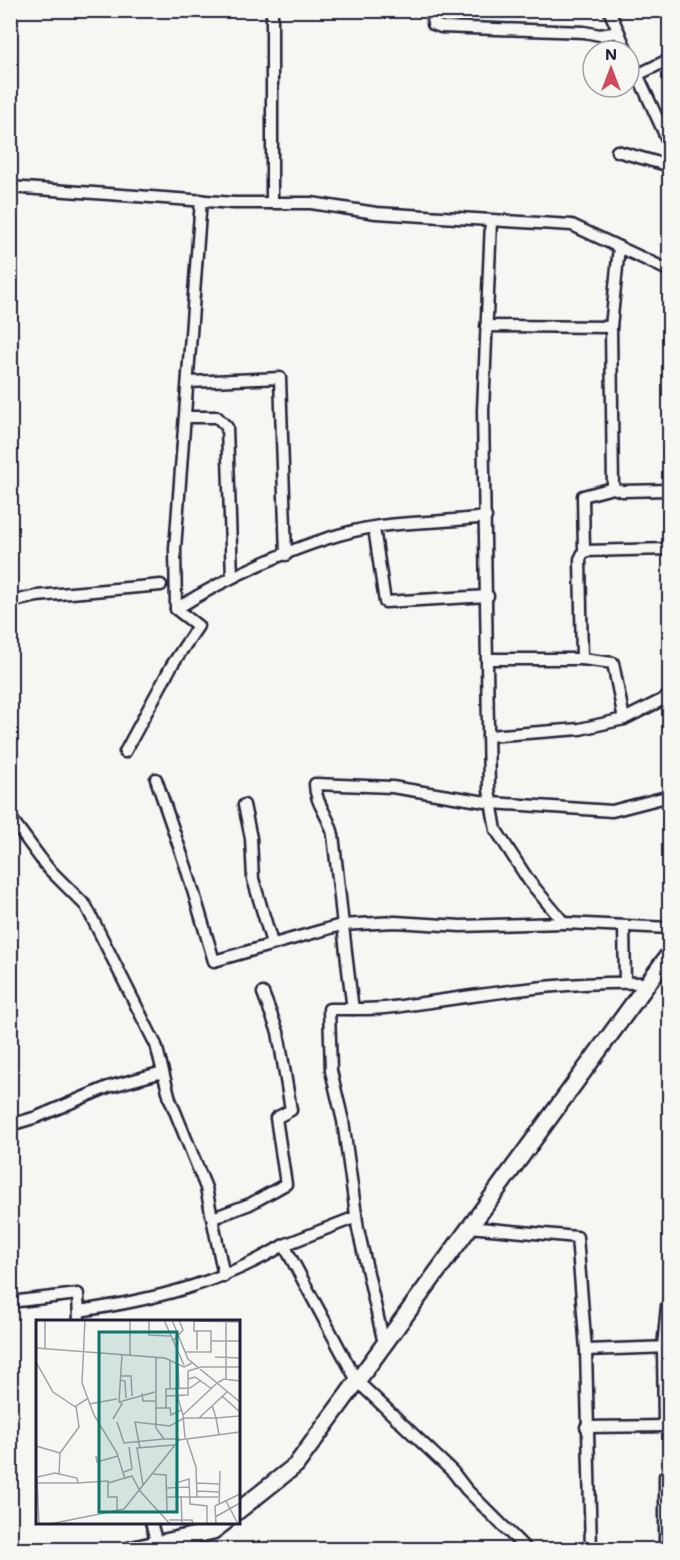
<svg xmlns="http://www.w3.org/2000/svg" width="680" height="1560" viewBox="0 0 680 1560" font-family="Mali,sans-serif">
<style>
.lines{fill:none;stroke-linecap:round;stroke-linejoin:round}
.street-casing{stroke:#22223b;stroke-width:15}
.secondary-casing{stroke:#22223b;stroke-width:20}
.street{stroke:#f6f6f2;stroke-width:10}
.secondary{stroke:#f6f6f2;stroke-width:15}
.inset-road{fill:none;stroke:#a1a1a9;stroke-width:1.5}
.view{fill:#0f766e;fill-opacity:0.15;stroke:#0f766e;stroke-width:3}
.inset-edge{fill:none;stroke:#22223b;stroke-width:3}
</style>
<rect width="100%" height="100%" fill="#f6f6f2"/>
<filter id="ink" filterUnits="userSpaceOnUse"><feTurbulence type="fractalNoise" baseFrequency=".0167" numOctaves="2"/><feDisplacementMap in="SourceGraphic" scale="12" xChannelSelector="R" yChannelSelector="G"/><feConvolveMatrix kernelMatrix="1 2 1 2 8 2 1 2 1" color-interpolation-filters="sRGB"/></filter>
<g filter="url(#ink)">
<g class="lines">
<defs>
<g id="street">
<path d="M272,10v193"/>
<path d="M433,10v14l8,3 143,5 16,3 19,-3"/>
<path d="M609,10l18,41"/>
<path d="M629,56l41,90"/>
<path d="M637,75l33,-16"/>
<path d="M617,151l53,15"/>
<path d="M10,187l224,16h77l65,10 196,12 98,46"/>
<path d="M491,221l-8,190 6,379 7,40 33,51 35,42 106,5"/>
<path d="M486,326l125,1"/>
<path d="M189,382l91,-4 6,177"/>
<path d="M186,417h31l10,10 5,150"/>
<path d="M613,488l-2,-161 8,-80"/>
<path d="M374,528l11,74 103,-6"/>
<path d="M584,551l86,-2"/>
<path d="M10,602l27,-6 124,-11"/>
<path d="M176,609l-1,-60 26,-349"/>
<path d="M487,659h95l31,4 11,56 46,-23"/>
<path d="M582,659l-2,-100 4,-8 -1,-55 30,-8 9,3 48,-1"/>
<path d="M488,736l92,-7 44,-10"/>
<path d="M125,752l47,-87 26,-39 -22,-17c56,-35 148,-78 213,-84 33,-3 65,-4 97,-8"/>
<path d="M156,779l30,88 28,94 127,-36 54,-3 66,4 103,-3"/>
<path d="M244,805l7,33 2,41 19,64"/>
<path d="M10,817l37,50 39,39 70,139 14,54 36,89 18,88"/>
<path d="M624,927l1,55"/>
<path d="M353,1009c-8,-58 -13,-116 -20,-174 -3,-18 -18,-31 -18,-51l77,3 100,16 120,8 58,-15"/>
<path d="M10,1125l27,-8 71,-30 55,-15"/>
<path d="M213,1218l37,-14 36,-20 -10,-66 15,-8 -13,-78 -15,-39"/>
<path d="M469,1227l108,10 9,113 5,200"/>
<path d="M284,1245l72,-28"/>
<path d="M10,1302l68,-8 1,28"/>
<path d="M79,1311c73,-11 141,-27 205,-66l73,136 96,91 13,17 61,61"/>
<path d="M384,1344l-26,-115 -15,-108 -12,-50 -2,-62c21,0 43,1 64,-2 85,-11 168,-27 254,-24"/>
<path d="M586,1350l84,-3"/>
<path d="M664,1426l-1,-79 4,-41 3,-1"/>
<path d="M586,1427l83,-1"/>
<path d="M151,1522l6,22"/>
<path d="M665,1550v-74h5"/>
</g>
<g id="secondary">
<path d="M238,1511l58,-46 374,-512"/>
<path d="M130,1550l83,-19 12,-9"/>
</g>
</defs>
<use href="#street" class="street-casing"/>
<use href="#secondary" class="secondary-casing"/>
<use href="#street" class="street"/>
<use href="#secondary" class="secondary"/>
</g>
</g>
<g transform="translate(36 1320)">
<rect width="204" height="204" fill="#f6f6f2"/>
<path class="inset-road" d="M9,0v30M49,0l-3,63 12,32 23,38 8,26M94,0v35M113,0v15l21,1M128,0l20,45M136,0l16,39 52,43M137,21l10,-11 -4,-10M176,21h28M0,28l129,10 19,9 8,-4M161,30v-19M150,32h25v-21h-17v-10l46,1M120,37v71l8,11h16M179,37l25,1M0,42l17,30 24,16M142,44l1,24M85,56h10l1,20M152,59l7,-2 17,12M190,59v-58M84,60l5,1 1,17M181,63l7,-4 16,2M134,68v-28M106,73l1,8h12M141,75l6,20M130,76l22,-1v-24l13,-4h39M186,76l18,16M83,81l3,-46M53,84l28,-5M176,85l4,13 23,-2M119,88h15l1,7 10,-5M130,88v-19l24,-1 10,-7M163,98l28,-26M77,99l9,-15 -3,-2 36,-10M81,102l7,21 40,-4M149,118l-2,-23 34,-32M151,120l9,27 1,30M0,126l24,7M104,128l-5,-26 35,4 14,-8h32l3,17M60,136l1,6 21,-6M88,152l8,-3 -3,-22M23,154l1,-21 19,-26 -3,-21 11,-7M117,154l13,1 1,37M2,163h40M72,163l24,-7 8,15 30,33M161,163l22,1M107,165l-6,-37 37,-3M131,168l22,-1M161,171l22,1M145,176l1,28M131,177h51M140,177v-14l13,-4 1,25 17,2v18M190,181l12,23M183,185l1,-34M179,197l25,-14M133,200h23l1,4M3,204l-2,-47 18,-4 22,5 1,5 30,-2v16h9v13M14,204l74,-15 55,-69 61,-8M180,204l-1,-18 25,-12"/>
<path class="view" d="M63,12h78v180h-78z"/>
<rect width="204" height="204" class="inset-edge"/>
</g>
<rect width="680" height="1560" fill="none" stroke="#f6f6f2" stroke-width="36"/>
<rect x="18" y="18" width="644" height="1524" fill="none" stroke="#22223b" stroke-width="2" filter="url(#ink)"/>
<g transform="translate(611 69)"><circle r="28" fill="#f6f6f2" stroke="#a1a1a9" stroke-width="1.5"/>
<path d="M0-4.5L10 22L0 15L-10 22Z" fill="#d1495b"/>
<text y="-9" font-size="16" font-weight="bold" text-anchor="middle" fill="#22223b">N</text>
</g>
</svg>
